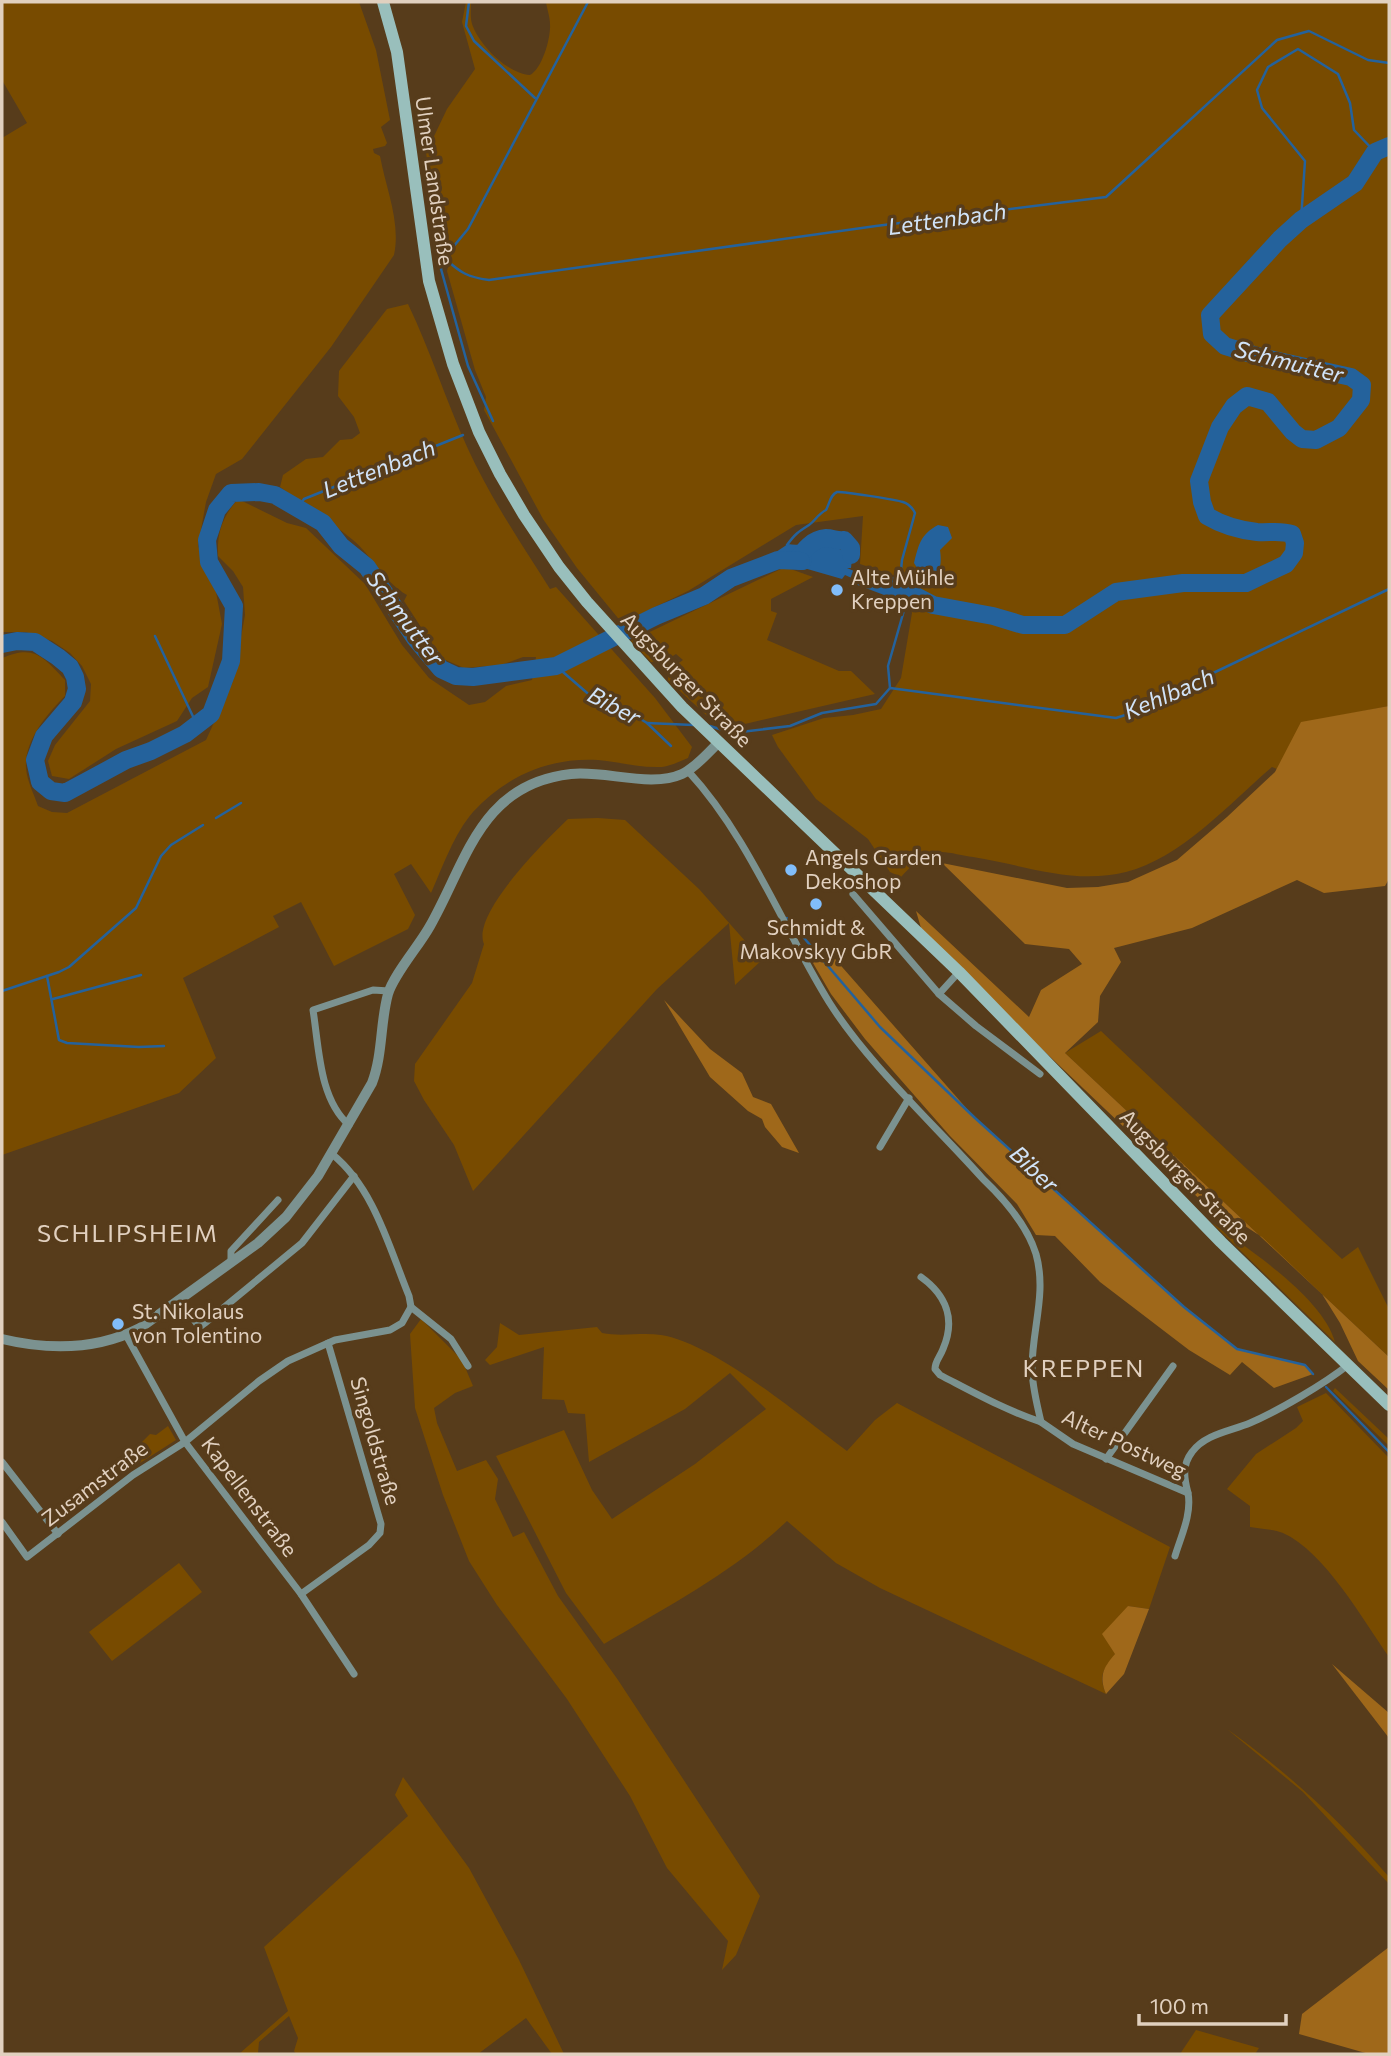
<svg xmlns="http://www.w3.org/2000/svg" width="1391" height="2056" viewBox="0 0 1391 2056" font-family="Commissioner,sans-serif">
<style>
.green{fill:#784b00}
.forest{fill:#9f681a}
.water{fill:#24629c}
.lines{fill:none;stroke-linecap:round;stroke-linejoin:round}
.stream{stroke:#24629c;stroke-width:2.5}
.river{stroke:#24629c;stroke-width:18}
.minor{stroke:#7b9290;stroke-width:7}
.tertiary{stroke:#7b9290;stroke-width:10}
.secondary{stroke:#99bfbc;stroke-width:12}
.poi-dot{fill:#81bdfa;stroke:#573c1b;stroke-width:2.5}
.labels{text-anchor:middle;stroke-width:7;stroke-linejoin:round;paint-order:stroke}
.street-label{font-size:21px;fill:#e1d0bf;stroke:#573c1b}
.poi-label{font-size:21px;fill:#e1d0bf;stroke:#573c1b;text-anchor:start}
.water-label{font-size:23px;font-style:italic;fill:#d1e3f8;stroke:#573c1b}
.quarter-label{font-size:24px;letter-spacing:2px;fill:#e1d0bf;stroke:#573c1b}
</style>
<rect width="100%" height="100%" fill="#573c1b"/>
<g class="green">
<path d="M2,2h357l17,48 14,70 -9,7 6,16 -2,3 -12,3 1,4 6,3c6,33 21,66 14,99l-63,92 -89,112 -26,15 -10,28 -8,44 18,46 6,32 -14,63 -16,11 -15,23 -61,28 -47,30 -17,-3 -4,-15 7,-16 35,-44 1,-17 -9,-18 -12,-13 -18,-12 -26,-9h-24v-494l25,-15 -25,-43z"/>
<path d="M466,2h5c0,7 -1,15 1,22 7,21 36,50 58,51 12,-6 21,-37 20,-51 0,-7 -3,-15 -4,-22h843v704l-87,17 -25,46 -5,-2c-43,37 -91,91 -146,105 -53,13 -102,-7 -153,-15 -10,-1 -22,-5 -32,-5 -18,2 -29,13 -40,25l-11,-5 -22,-33 -52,-40 -38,-52 -6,-12 52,-17 29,-3 28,-6 20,-31 11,-65 -7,-34 -45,-15 3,-48 -67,9 -108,66 -66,32 -45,-55 -34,-49 -59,-109 2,-13 -11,-27 -28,-99 6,-23 -9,10 -18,-105 21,-44 28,-40 -13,-47z"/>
<path d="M408,304c23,48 38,97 60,145 23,50 53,94 82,140l6,-2 99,111 37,49 -4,11c-8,3 -17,8 -26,9 -21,1 -43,-5 -64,-7 -48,-3 -92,16 -125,52 -19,22 -30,54 -42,81l-20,-29 -17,10 21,41 -7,14 -74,37 -33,-64 -28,14 6,11 -96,51 33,80 -37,35 -177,62v-497c33,-14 41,-1 63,22v16c-18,18 -41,45 -39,72 1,13 8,26 12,38l14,6 15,1 139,-73 27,-59 12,-66 -2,-28 -10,-16 -15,-15c-1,-23 4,-39 20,-57l49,24 19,5 59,56 37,61 27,33 40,27 16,-3 21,-16 26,-6 4,-23h-13l-22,8 -37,3 -23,-10 -37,-57 3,-6c-23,-13 -34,-38 -54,-55 -23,-19 -49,-35 -73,-53l3,-12 23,-16 17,-2 17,-17 12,-1 8,-6 -6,-16 -16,-21 1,-25 48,-62z"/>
<path d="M785,567l28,10 -42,22v12l6,2 -10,27 72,31h12l24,23 -143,33 -16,-3 -48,-44 1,-10 14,-10 -7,-6 -11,7 -14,1 -20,-21z"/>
<path d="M598,818l27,2 74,69 63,71 -27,25 -6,-62 -72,66 -184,202 -19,-46 -30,-45 -10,-19 1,-17 57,-81 12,-39c-13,-30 62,-104 84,-125z"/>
<path d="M1101,1031l241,228 16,-12 31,62v48l-324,-304z"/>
<path d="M1212,1223c37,26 111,75 123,119z"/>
<path d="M421,1319l41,41 11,26 -18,7 -21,15 3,15 20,48 29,-11 12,19 -3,20 18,38 11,-5 34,64 60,84 142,216 -24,59 -14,15 6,-29 -61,-73 -37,-72 -63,-97 -70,-94 -28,-44 -26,-66 -28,-87 -5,-74z"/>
<path d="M500,1323l19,12 78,-8 5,6c20,4 40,-1 59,2 55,9 140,82 186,116l28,-31 22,-17 273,144 -21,62 -21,-3c-4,15 -6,35 -13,48 -10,17 -18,18 -9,40l-226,-106 -44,-25 -49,-42c-53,51 -121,86 -183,123l-38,-51 -70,-137 68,-26 28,60 20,29 83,-55 71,-55 -36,-36 -45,36 -96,53 -4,-48 -17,-1 -4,-13 -22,-1 2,-52 -54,18 -5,-5 12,-13z"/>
<path d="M1335,1388l54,51v7l-56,-55z"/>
<path d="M1326,1393l63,65v199c-26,-37 -64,-105 -106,-124 -10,-4 -23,-4 -33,-6v-21l-23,-17 29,-35 40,-26 7,-7 -6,-14z"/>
<path d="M168,1426l8,14 -36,23 -9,-10 19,-19 6,1z"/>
<path d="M179,1563l23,29 -90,69 -23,-29z"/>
<path d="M1227,1729c60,43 114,92 162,148v7l-86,-92z"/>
<path d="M403,1777l66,91 50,92 45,94h-12l-26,-36 -48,36h-182l-2,-3 4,-13 -9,-22 -30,26 -1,11 -19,1 49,-43 -24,-64 144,-131 -13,-21z"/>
<path d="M1196,2030l63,18 -4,6h-75z"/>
</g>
<g class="forest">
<path d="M1389,706v173l-4,7 -61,7 -27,-13 -105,48 -78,20 7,14 -21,34 -2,26 -33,31 324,304v33l-31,-29 -18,-38 -18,-29 -60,-57 -31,-20 -20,-7 -209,-199 -81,-83 -5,-17 113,106 12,-27 41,-26 -13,-15 -44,-5 -83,-81 125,25 31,-1 30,-5 49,-22 50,-43 48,-45 26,-50z"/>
<path d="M828,951l147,167 209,189 53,42 68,16 8,9 -39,14 -32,-26 -12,13 -41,-25 -89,-68 -45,-46 -19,-1 -19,-31 -67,-68 -85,-97 -34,-45 -18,-31z"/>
<path d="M664,1000l46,49 32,24 11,24 18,7 28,49 -17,-6 -17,-20 -3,-8 -14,-8 -38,-34z"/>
<path d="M1128,1606l21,3 -25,65 -18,20c-7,-18 -3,-26 9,-40l-13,-20z"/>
<path d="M1332,1664l57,49v25z"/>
<path d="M1389,1947v107h-20l-70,-20 3,-20z"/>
</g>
<g class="water">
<path d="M938,525l10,2 4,11 -12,12c2,14 1,29 -16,29l-10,-16c5,-19 6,-28 24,-38z"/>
<path d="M788,544c19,3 52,-4 64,15l-1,9h-4l7,3 51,8 14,6 8,17 -27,-1 -45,-17 1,-4 -11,-5 -3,4 -52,-15 -9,1 -5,-8v-5z"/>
</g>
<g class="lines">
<g class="stream">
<path d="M469,2l-3,24 8,15 61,57"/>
<path d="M1301,220l4,-59 -43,-53 -5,-18 11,-23 30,-18 40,25 12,29 4,27 21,22"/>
<path d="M444,258c17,15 23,19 45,22l387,-54 230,-29 171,-157 32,-9 59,29 21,3"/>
<path d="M493,421l-25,-55 -27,-97 3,-11 24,-29 120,-227"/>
<path d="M298,508l6,-9 159,-64"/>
<path d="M787,545c8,-11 11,-13 22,-20 6,-4 9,-11 17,-15 4,-7 4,-15 11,-18 4,-1 60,8 66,10 6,2 9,5 12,11l-13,47 -2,19"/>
<path d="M155,636l42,89"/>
<path d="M556,666l37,32 20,12 11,-1 23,14 24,23"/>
<path d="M890,688l-2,-22 19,-66"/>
<path d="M647,723l46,2"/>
<path d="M710,726l22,7 58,-7 32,-13 54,-9 14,-16 226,30 31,-10 62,-33 180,-86"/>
<path d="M216,818l25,-15"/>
<path d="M787,918l93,109 95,91 209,189 53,42 68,16 8,9"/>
<path d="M47,976l12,64 8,3 72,4 25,-1"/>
<path d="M2,991l57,-19 10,-5 67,-59 25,-52 10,-11 32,-20"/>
<path d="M53,999l88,-24"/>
<path d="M1326,1387l63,65"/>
</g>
<g class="river">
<path d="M803,561l-6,-1c7,-10 15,-21 29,-22 7,0 11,3 18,2l7,8v7"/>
<path d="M908,592l25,13 60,11 30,9h42l51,-33 67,-9h63l40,-19 8,-11 1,-10 -3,-9c-12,-4 -23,-1 -35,-2 -18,-2 -35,-7 -50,-16l-5,-14 -3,-21 21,-54 14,-21 13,-10 21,6 25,30 9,7 14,1 23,-12 22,-28 1,-15 -11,-8 -87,-19 -39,-12 -13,-12 -2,-19 70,-76 21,-19 54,-37 20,-31 14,-6"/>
<path d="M2,644l15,-3 18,1 23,15 12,10 5,10 2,12 -4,13 -29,34 -9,24 5,22 11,9 14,2 61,-33 25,-9 34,-17 26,-20 20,-53 3,-55 -25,-44 -2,-22 10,-30 14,-17 28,-1 16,3 48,28 18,23 26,21 48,71 26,31 15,7 17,1 83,-11 100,-50 48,-20 27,-18 47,-18 23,1"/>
</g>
<g class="minor">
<path d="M688,771c61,66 94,155 141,231 39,62 105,122 154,177 21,20 44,46 53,75 11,39 -4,75 -4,114 0,18 5,36 9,54l32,22 115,49c-4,-15 -6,-28 4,-41 13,-18 39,-21 58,-29 28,-12 74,-39 98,-58"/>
<path d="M853,894l86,100 37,32 64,48"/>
<path d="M939,994l20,-22"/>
<path d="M349,1125c-30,-26 -30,-78 -36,-115l60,-20 16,1"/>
<path d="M880,1147l29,-49"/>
<path d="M231,1263v-12l47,-51"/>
<path d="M921,1277c25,18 35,42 22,72 -3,8 -8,12 -8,20l5,6c33,17 65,35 101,47"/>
<path d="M179,1300l18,24 4,2 4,-3 97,-80 52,-67"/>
<path d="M411,1307l40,32 17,27"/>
<path d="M126,1335l59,107 116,152 53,80"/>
<path d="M1106,1459l67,-93"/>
<path d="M2,1462l56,72"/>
<path d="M2,1522l25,35 106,-82 52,-33 74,-61 29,-20 47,-21 55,-10 12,-7 9,-16 -2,-11c-20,-49 -35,-108 -77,-142"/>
<path d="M1175,1556c6,-20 17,-42 13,-63"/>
<path d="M301,1594l68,-49 11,-12 1,-9 -53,-181"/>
</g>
<path class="tertiary" d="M2,1339c46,11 95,11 138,-11l118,-85 28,-26 32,-41 54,-93c11,-29 8,-60 16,-89 6,-20 31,-48 42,-68 37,-65 50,-142 141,-152 33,-4 80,14 111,0 13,-6 26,-21 36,-31"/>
<path class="secondary" d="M383,2l14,50 32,229 24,83 26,68 21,42 24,41 35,52 28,35 95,105 277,265 262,270 168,163"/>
</g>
<g class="poi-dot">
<circle cx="837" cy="590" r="7"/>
<circle cx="791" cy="870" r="7"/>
<circle cx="816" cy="904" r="7"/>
<circle cx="118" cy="1324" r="7"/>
</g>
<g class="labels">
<g class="street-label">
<text transform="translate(434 181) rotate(82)" y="7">Ulmer Landstraße</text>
<text transform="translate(686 680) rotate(46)" y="7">Augsburger Straße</text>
<text transform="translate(1185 1177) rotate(46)" y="7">Augsburger Straße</text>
<text transform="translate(375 1441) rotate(74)" y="7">Singoldstraße</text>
<text transform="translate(1124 1444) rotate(25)" y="7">Alter Postweg</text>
<text transform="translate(95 1484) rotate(-37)" y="7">Zusamstraße</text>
<text transform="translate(249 1497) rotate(53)" y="7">Kapellenstraße</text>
</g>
<g class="poi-label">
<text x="851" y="585">Alte Mühle<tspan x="851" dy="24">Kreppen</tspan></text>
<text x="805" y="865">Angels Garden<tspan x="805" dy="24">Dekoshop</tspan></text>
<text x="816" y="935" text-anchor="middle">Schmidt &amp;<tspan x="816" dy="24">Makovskyy GbR</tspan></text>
<text x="132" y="1319">St. Nikolaus<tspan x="132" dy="24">von Tolentino</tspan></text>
</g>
<g class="water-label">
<text transform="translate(947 219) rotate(-8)" y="8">Lettenbach</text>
<text transform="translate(1289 362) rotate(14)" y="8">Schmutter</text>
<text transform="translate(379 469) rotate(-22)" y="8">Lettenbach</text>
<text transform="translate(405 618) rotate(53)" y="8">Schmutter</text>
<text transform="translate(1169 694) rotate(-23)" y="8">Kehlbach</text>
<text transform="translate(614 706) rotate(28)" y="8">Biber</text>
<text transform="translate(1034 1169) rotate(43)" y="8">Biber</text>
</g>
<g class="quarter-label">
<text x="128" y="1242">SCHLIPSHEIM</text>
<text x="1084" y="1377">KREPPEN</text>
</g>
</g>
<rect width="1391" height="2056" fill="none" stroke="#e1d0bf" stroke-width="7"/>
<path d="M1139 2014v10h147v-10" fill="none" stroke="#e1d0bf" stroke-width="3.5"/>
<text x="1150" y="2014" font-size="21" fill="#e1d0bf" stroke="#573c1b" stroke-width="5" paint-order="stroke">100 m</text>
</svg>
